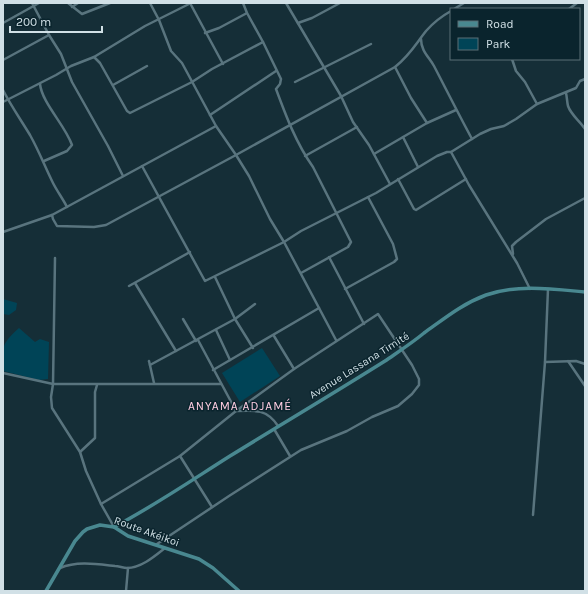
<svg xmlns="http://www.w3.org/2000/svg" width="588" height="594" viewBox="0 0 588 594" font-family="Karla,sans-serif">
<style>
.green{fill:#004457}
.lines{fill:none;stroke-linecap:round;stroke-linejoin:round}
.street{stroke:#59747e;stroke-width:2.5}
.secondary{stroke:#498890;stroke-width:3.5}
.labels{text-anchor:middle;stroke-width:3;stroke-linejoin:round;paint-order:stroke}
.street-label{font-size:11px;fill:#d1e0e6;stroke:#0a242d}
.neighbourhood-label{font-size:12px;letter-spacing:1px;fill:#fecde1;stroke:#0a242d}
</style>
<rect width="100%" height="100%" fill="#152e37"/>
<g class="green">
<path d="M3,299l14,4 -1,7 -7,5 -6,-1z"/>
<path d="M19,328l16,14 5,-3 9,3 -1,37 -9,1 -36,-9c0,-24 -3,-26 16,-43z"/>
<path d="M262,348l18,28 -40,26 -18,-29z"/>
</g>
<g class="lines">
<g class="street">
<path d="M32,3l17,32 12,19 11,28 36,64 15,30"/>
<path d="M68,3l14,11 28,-11"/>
<path d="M150,3l9,17 12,31 11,12 34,63 20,29 13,21 21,43 14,23 52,98"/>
<path d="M190,3l33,61"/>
<path d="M243,3l4,10 16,29"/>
<path d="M286,3l55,93 12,26 16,23 21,39"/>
<path d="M72,7l6,-4"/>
<path d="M454,9l10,-6"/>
<path d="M569,9l8,-6"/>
<path d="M3,23l36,-20"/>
<path d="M298,23l14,-5 28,-15"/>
<path d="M205,33l14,-5 28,-15"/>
<path d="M421,39c0,12 8,18 13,27 13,25 25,49 38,73"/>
<path d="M94,57l6,6 27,48 3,2 62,-31 20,-13 51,-27 18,37 -1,5 -4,5c10,27 20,54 37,78l38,75 -3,5 -47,26"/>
<path d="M512,59l4,12 9,11 12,22"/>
<path d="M3,60l46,-25"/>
<path d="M395,67l16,31 16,25"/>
<path d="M295,82l76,-38"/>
<path d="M40,84c2,19 25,41 32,61l-5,6 -23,10"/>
<path d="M113,85l34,-19"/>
<path d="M3,90c8,16 18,30 27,45 9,16 15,32 23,48 4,8 10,16 14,24"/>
<path d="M566,93c1,4 1,9 2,13 3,9 12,15 17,23"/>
<path d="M3,102l53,-27 15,-9 23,-9 51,-31 46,-23"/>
<path d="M210,115l66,-44"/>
<path d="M403,137l15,30"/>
<path d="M451,152l18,33 48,78 13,26"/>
<path d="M374,154l53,-31 29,-13"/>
<path d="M305,156l52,-29"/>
<path d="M142,166l63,115 79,-39 17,-11 75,-38 61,-37 10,-4h4l29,-18 11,-5 13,-3 12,-7 21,-15 39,-16 4,-7 5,-2"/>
<path d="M398,179l16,30 2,1 50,-31"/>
<path d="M52,215l1,4 4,7 37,1 12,-2 130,-70 159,-88c15,-12 20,-22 31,-36 7,-8 16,-15 25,-20"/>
<path d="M3,232l49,-17 164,-89"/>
<path d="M513,254l-1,-8 4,-4 30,-23 39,-21"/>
<path d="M329,257l35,67"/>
<path d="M55,258l-2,126 -2,13 1,11 28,44 6,19 15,33"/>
<path d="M215,277l20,42 18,29"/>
<path d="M135,283l41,68"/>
<path d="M129,286l61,-34"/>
<path d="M345,289l49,-27 3,-3 -4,-15 -25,-47"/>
<path d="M183,319l13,22"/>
<path d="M216,330l14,30"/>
<path d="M274,336l20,33"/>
<path d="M198,340l38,71c19,-1 31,-2 42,15"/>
<path d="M149,361l5,22"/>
<path d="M568,361l17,25"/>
<path d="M545,362l31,-1 9,3"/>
<path d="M150,365l85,-46 20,-15"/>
<path d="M213,370l106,-62"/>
<path d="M3,373l50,11h168"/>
<path d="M274,429l16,27"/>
<path d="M80,452l15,-14v-46l2,-7"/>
<path d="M180,456l32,51"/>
<path d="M533,515l12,-153 3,-73"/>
<path d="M114,527l-13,-23 79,-48 56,-45 58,-42 84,-55 34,51 7,14v6l-7,9 -14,12 -26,11 -25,14 -46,19 -72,46 -72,48"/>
<path d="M60,568c17,-7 36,-4 55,-2 4,0 8,2 12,2 14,0 28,-12 38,-20"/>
<path d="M126,591l2,-23"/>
</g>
<g class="secondary">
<path d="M114,527c40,-21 78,-47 116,-71 52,-32 104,-63 155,-95 13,-9 27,-18 39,-28 21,-15 38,-29 62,-38 31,-11 67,-6 99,-3"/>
<path d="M46,591l29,-50 8,-9 4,-3 13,-4 14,2 14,9 71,23 14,9 26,23"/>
</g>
</g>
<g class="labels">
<g class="street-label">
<text transform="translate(359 365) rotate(-32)" y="4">Avenue Lassana Timité</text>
<text transform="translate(147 531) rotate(20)" y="4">Route Akéikoi</text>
</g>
<g class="neighbourhood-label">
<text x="240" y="410">ANYAMA ADJAMÉ</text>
</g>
</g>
<rect width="588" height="594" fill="none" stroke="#d1e0e6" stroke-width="8"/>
<rect x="450" y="8" width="130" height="52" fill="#0a242d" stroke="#5a6f77"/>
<rect x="458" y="21" width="20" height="6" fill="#498890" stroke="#5a6f77"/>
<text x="486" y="28" font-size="12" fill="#d1e0e6">Road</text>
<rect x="458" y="38" width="20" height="12" fill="#004457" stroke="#5a6f77"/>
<text x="486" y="48" font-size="12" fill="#d1e0e6">Park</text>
<path d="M10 26v6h92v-6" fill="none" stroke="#d1e0e6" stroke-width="2"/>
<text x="16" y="26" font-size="12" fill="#d1e0e6" stroke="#0a242d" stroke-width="3" paint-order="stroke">200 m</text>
</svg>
